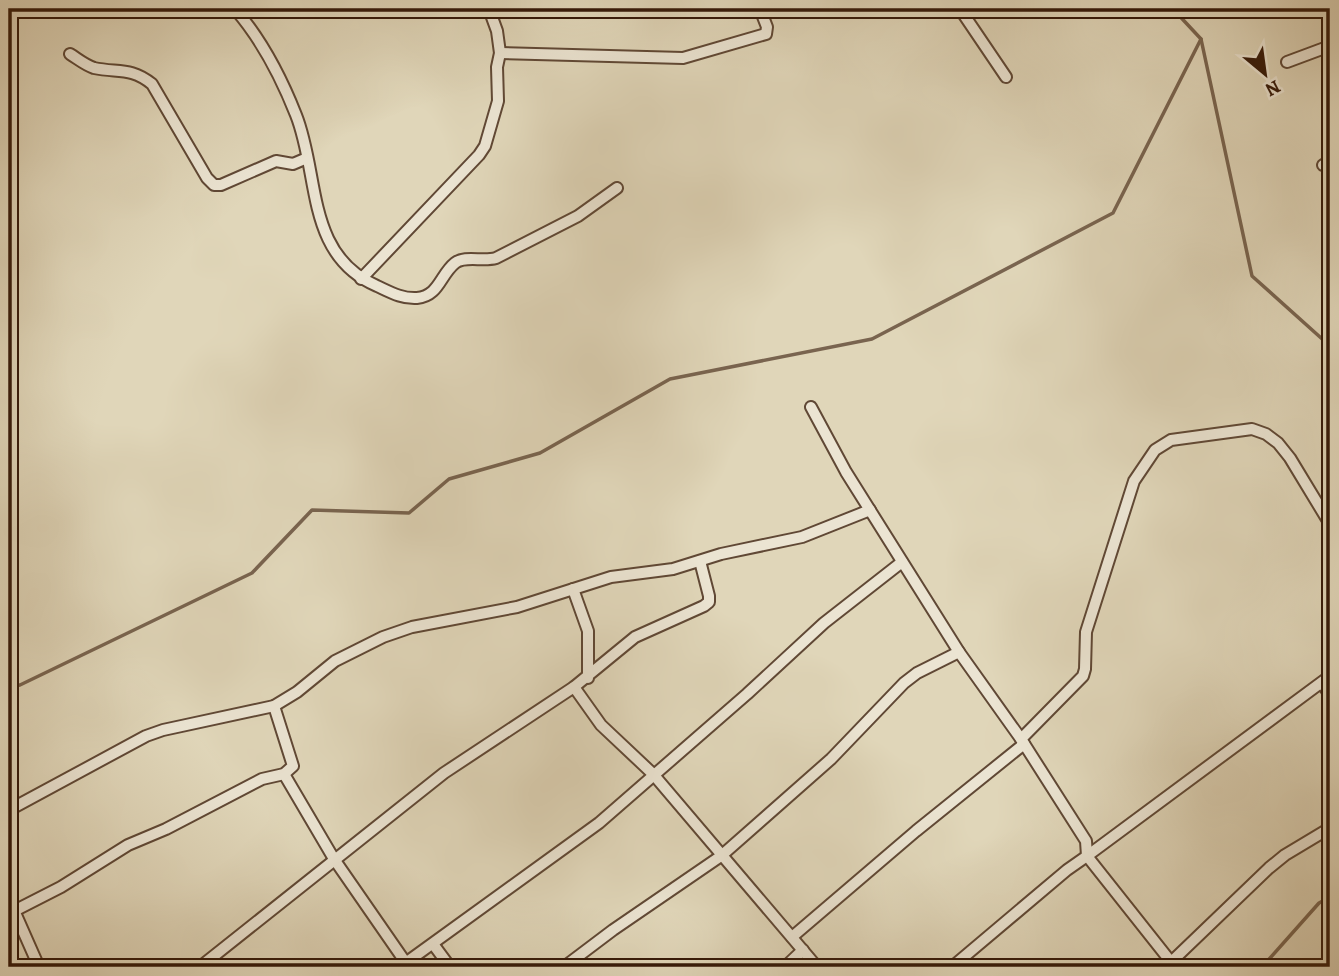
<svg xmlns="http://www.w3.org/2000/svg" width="1339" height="976" viewBox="0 0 1339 976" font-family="Alegreya,serif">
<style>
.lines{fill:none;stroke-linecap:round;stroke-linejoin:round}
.stream{stroke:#79644f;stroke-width:3.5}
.minor-casing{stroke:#604835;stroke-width:14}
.minor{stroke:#ebe4d2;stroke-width:10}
</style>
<rect width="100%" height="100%" fill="#e0d6b9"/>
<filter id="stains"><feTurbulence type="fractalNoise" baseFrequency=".00286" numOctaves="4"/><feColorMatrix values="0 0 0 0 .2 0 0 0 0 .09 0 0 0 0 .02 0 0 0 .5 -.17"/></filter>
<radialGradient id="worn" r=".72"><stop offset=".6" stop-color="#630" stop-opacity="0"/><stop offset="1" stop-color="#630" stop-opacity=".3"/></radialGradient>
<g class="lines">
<g class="stream">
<path d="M1173,9l28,30 51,237 78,70"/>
<path d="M9,687l11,-2 232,-112 60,-63 97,3 40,-34 91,-26 130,-74 202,-40 241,-126 88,-174"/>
<path d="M1262,967l57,-64 11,-6"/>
</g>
<defs>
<g id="minor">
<path d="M235,9c27,31 46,68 61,106 24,60 9,140 81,171 13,6 25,13 40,12 22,-2 23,-23 38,-35 10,-8 28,-1 41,-5l82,-42 39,-28"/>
<path d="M960,9l46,68"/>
<path d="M500,53l183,5 83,-24 1,-7 -7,-18"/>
<path d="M70,54c8,5 15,11 24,14 24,5 37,-1 58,16l55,94 7,7h7l55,-24 17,3 14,-6"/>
<path d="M1287,62l43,-16"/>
<path d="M1323,165l7,-4"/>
<path d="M361,279l118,-124 6,-9 13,-45 -1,-34 3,-14 -3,-22 -8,-22"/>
<path d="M811,407l35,65 113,180 62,87 65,102 1,15"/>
<path d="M573,589l15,42v47"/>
<path d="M1322,683l8,12"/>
<path d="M574,687l27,38 52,49 164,193"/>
<path d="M1021,739l62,-63 2,-7 1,-37 48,-151 21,-31 16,-10 81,-11 14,5 12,9 12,15 40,66"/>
<path d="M284,774l50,85 72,104"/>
<path d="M9,810l137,-74 17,-6 111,-24 23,-14 38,-31 48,-24 29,-10 105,-20 94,-30 62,-8 48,-15 81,-17 68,-27"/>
<path d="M1087,856l243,-180"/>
<path d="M9,899l30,68"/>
<path d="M14,911l47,-24 67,-42 38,-16 96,-50 22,-5 9,-8 -19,-60"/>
<path d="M792,937l124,-106 108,-87"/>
<path d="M433,944l17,23"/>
<path d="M1168,965l101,-97 16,-13 45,-27"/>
<path d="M200,967l244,-194 130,-86 61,-50 69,-31 5,-4v-6l-9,-35"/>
<path d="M400,967l199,-144 148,-129 77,-71 78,-61"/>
<path d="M564,967l49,-37 108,-74 110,-97 73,-76 13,-10 42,-21"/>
<path d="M785,967l18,-17"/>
<path d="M952,967l115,-97 20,-14 88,111"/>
</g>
</defs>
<use href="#minor" class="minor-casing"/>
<use href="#minor" class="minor"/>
</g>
<rect width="1339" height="976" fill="none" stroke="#e0d6b9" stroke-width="35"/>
<rect x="10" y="10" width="1318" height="955" fill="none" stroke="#351909" stroke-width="3.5"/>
<rect x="18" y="18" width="1304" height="941" fill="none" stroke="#351909" stroke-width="2"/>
<g transform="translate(1265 74) rotate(151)" stroke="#ebe4d2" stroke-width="5" paint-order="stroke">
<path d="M0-5L12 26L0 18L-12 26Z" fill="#351909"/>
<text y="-10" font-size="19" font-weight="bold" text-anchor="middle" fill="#351909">N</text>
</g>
<rect width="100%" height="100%" filter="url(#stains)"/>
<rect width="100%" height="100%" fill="url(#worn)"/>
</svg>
